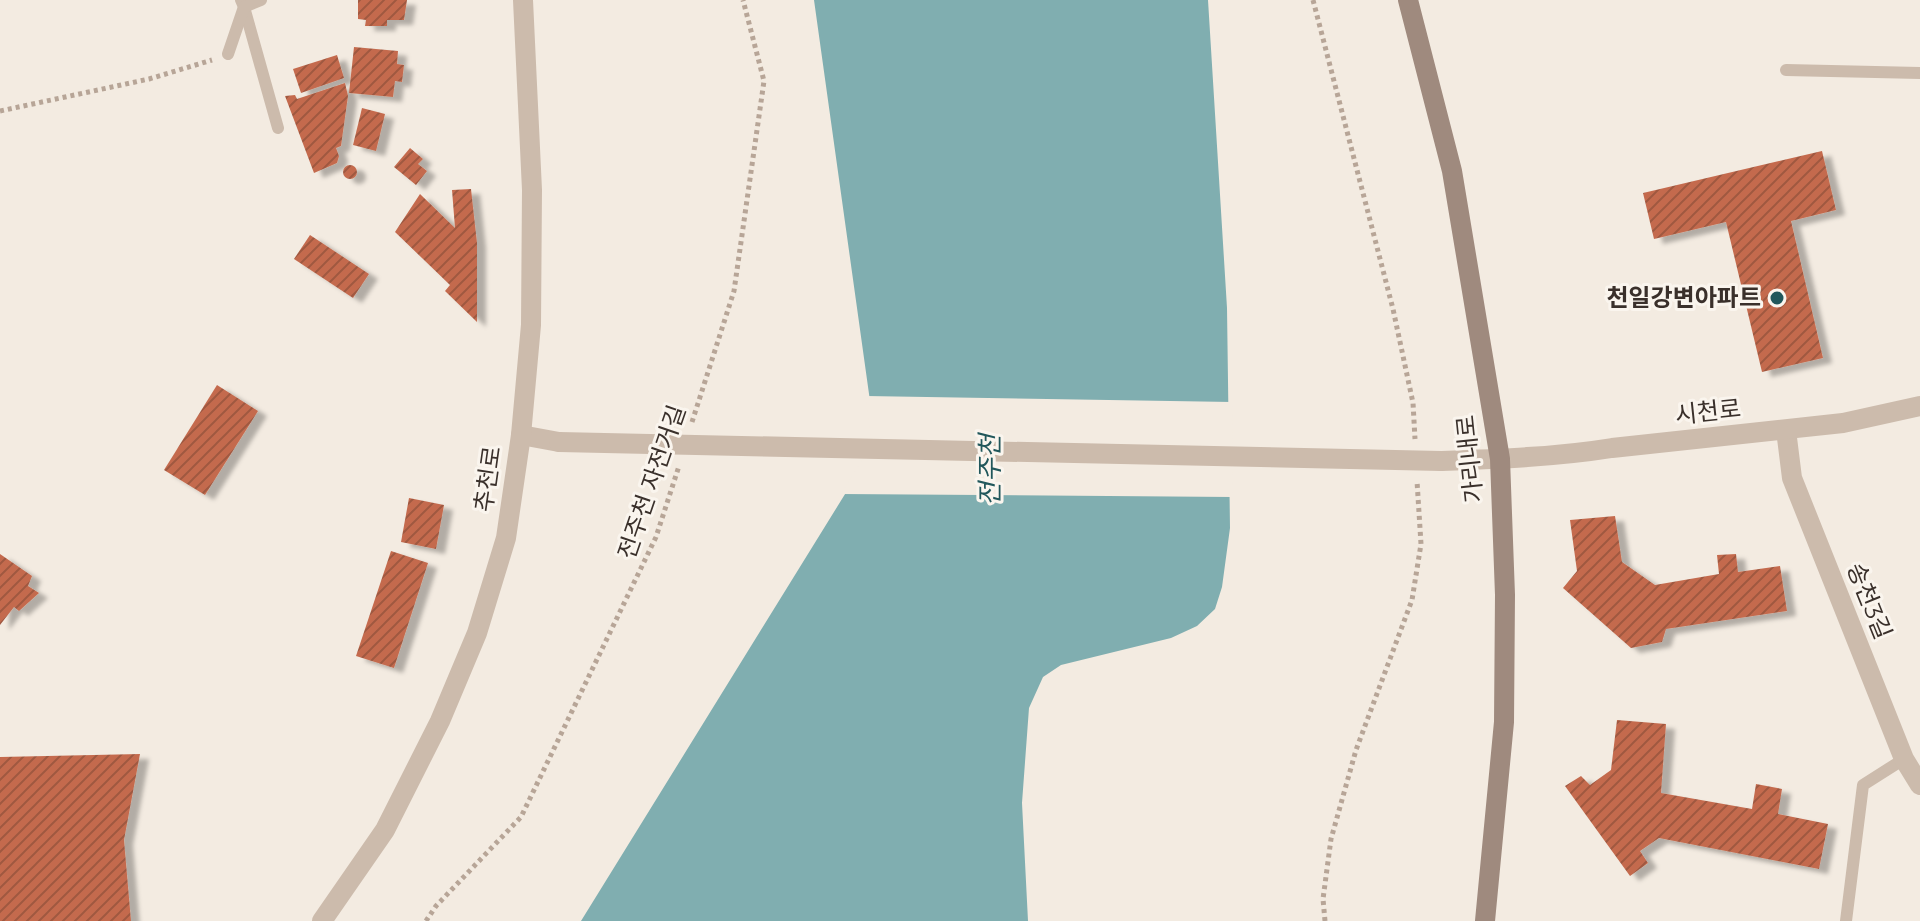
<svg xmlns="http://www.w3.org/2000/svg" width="1920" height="921" viewBox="0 0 1920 921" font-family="Montserrat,'Noto Sans KR',sans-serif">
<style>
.water{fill:#80aeb0}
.pier{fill:#f3ebe1}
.building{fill:url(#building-hatch);filter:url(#shadow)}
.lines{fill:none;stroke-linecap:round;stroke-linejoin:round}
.path{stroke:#b7a597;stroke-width:5;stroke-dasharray:4 4;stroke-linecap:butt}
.lane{stroke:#ccbbac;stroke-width:12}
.street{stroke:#ccbbac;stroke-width:20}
.secondary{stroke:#9f8a7e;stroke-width:20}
.street-bridge{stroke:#ccbbac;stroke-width:20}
.poi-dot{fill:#21575b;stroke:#faf5ee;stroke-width:3}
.labels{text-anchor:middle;stroke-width:6;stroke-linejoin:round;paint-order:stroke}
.poi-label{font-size:24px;font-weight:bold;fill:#3a302b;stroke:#faf5ee;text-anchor:end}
.street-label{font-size:24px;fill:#3a302b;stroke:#faf5ee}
.water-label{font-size:26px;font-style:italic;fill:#21575b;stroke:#faf5ee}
</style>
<defs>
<pattern id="building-hatch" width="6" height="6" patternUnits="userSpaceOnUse" patternTransform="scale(2)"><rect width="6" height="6" fill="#c46b4e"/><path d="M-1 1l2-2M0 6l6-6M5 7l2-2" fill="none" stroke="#a05841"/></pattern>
<filter id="shadow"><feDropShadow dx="9" dy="5" stdDeviation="2" flood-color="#0004"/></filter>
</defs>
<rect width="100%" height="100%" fill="#f3ebe1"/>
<path class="water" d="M814,0h394l19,308 3,220 -8,59 -7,22 -18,17 -26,12 -110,27 -18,12 -14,31 -7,95 6,118h-447l295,-477z"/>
<path class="pier" d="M866,396l366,6 1,95 -392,-3 31,-50z"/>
<g class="building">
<path d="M358,0h49l-3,20h-17v6h-22l1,-6 -8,-1z"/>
<path d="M354,47l44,4 -1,13 7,1 -2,17 -7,-1 -2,16 -44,-4z"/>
<path d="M337,55l7,23 -43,15 -8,-24z"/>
<path d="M345,83l3,13 -7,50 -5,2 3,8 -2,7 -23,10 -29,-77 10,-1 2,4z"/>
<path d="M362,108l23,6 -9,37 -23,-6z"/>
<path d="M410,148l13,11 -5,5 9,7 -11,14 -22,-18z"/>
<path d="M1822,151l14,59 -45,11 32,137 -61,14 -36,-150 -72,17 -11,-46z"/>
<circle cx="350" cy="172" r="7"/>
<path d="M471,189l6,54v79l-32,-31 5,-6 -55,-53 25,-38 35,34 -3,-38z"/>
<path d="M310,235l59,39 -16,24 -59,-39z"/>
<path d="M217,385l41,26 -53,84 -41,-25z"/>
<path d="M409,498l35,7 -8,44 -35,-7z"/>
<path d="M1615,516l7,46 33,23 64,-11 -2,-19 19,-1 2,18 42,-6 7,45 -121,18 -4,13 -31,6 -68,-60 14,-17 -7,-51z"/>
<path d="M391,551l37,12 -34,105 -38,-12z"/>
<path d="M0,554l32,22 -4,10 11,7 -20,18 -5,-4 -14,18z"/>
<path d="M1617,720l49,4 -5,69 91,16 4,-25 26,5 -4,25 50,10 -9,45 -160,-31 -19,13 8,12 -18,13 -65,-90 16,-10 9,9 21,-15z"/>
<path d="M140,754l-16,86 7,81h-131v-164z"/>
</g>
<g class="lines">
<g class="path">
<path d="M1313,0l80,309 20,94 2,36"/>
<path d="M0,111l149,-32 63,-19"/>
<path d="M692,422l42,-131 30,-210 -21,-81"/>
<path d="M426,921l10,-15 85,-89 135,-280 23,-71"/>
<path d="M1325,921l-2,-22 8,-60 25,-89 56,-150 9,-56 -4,-63"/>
</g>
<g class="lane">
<path d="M241,0l3,7 34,121"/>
<path d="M228,54l16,-47 17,-7"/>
<path d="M1786,70l134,3"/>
<path d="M1846,921l17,-136 41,-26"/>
</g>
<g class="street">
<path d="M1786,430l6,48 112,281 16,26"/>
<path d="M521,435l38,7"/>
<path d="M1441,461c57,-2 115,-4 171,-13l231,-25 77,-17"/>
<path d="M322,921l63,-91 55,-109 37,-88 29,-95 15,-103 10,-110 1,-135 -9,-190"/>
</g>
<path class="secondary" d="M1408,0l44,171 48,288 5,136 -1,127 -19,199"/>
<path class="street-bridge" d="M559,442l882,19"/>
</g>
<circle class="poi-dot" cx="1777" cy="298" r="8"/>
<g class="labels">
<g class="poi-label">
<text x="1761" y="306">천일강변아파트</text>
</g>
<g class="street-label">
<text transform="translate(1708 412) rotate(-6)" y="8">시천로</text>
<text transform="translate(1470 459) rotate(-96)" y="8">가리내로</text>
<text transform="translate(488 479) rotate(-82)" y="8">추천로</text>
<text transform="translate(652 482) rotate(-71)" y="8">전주천 자전거길</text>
<text transform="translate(1869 601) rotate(68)" y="8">송천3길</text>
</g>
<g class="water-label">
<text transform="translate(990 470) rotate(-90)" y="9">전주천</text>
</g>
</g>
</svg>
